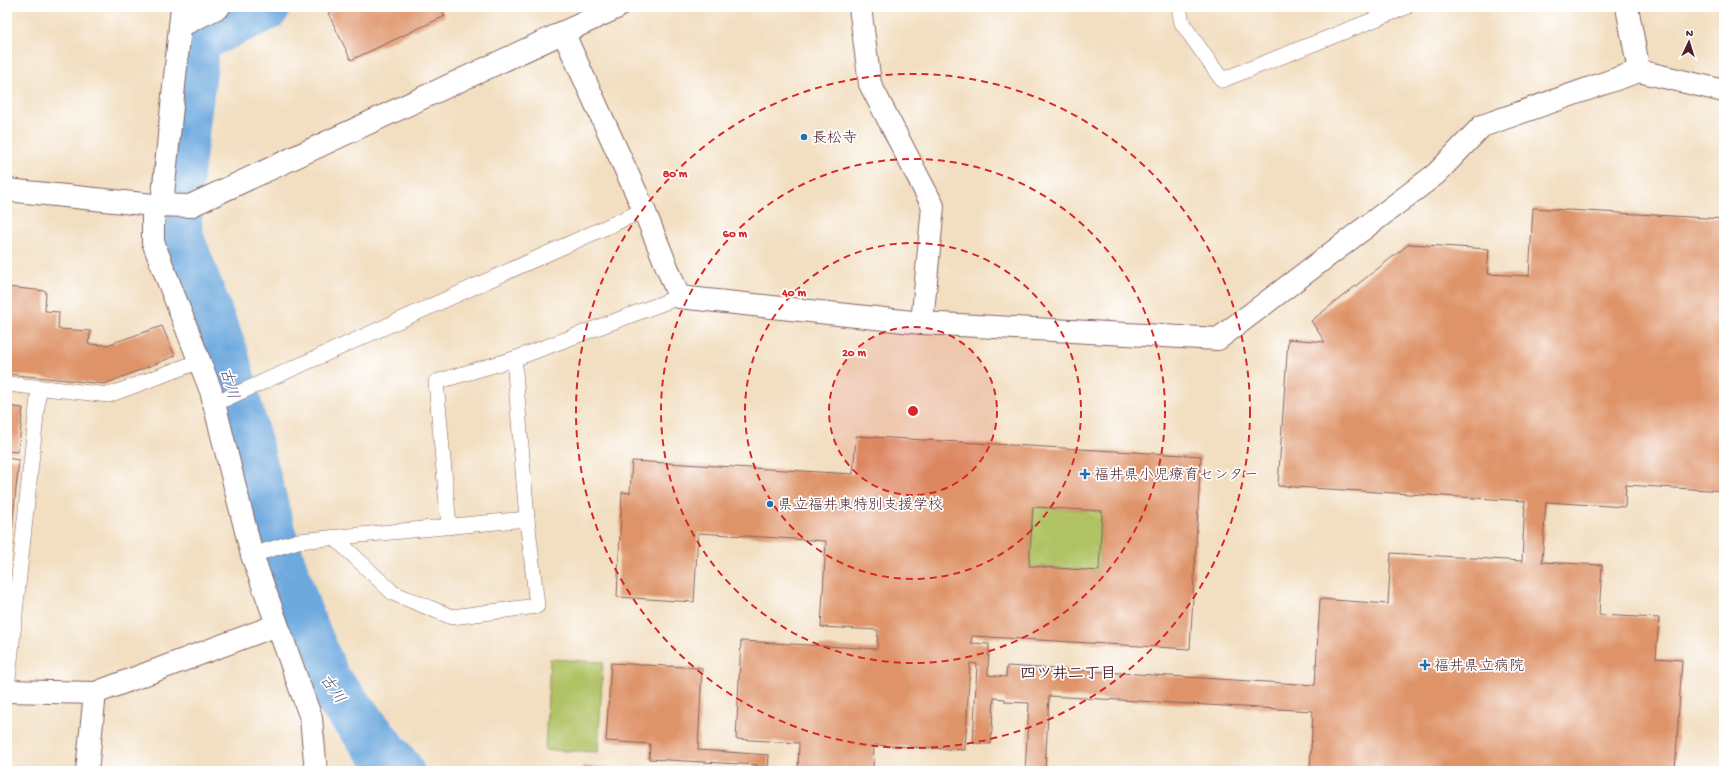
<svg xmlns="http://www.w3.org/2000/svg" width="1731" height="778" viewBox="0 0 1731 778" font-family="'Gochi Hand','Klee One',sans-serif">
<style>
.green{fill:#b1c265;stroke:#7e7048}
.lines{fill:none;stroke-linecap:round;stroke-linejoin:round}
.river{stroke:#6da9de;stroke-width:50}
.building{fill:#de9368;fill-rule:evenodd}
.service-casing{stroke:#85625f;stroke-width:16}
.minor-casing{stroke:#85625f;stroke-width:24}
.service{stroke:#fff;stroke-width:15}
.minor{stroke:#fff;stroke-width:22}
.ring{fill:none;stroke:#d62828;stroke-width:2;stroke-dasharray:7 5}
.poi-dot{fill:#1f6fb2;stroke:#fff;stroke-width:1.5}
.labels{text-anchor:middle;stroke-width:3.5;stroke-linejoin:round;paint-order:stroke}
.poi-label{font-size:15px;fill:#4a1f2b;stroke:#fff;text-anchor:start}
.water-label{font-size:16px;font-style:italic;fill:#585673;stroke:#fff}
.neighbourhood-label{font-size:16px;font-weight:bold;fill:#4a1f2b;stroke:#fff}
.centre{fill:#d62828;stroke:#fff;stroke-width:2}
.ring-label{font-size:12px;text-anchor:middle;font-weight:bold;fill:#d62828;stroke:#fff;stroke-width:3.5;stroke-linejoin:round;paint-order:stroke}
</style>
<rect width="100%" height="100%" fill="#fff"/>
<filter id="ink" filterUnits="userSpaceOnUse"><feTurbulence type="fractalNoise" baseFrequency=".025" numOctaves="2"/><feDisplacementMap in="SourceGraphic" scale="8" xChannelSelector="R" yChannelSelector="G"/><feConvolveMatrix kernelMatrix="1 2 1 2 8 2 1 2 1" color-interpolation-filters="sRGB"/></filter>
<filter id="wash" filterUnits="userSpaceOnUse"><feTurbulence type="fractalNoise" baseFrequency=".012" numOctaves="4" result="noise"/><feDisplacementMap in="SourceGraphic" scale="16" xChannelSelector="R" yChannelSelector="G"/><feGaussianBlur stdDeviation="0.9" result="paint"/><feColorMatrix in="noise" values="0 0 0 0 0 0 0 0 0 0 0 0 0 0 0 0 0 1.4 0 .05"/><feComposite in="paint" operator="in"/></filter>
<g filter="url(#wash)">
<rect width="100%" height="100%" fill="#f2dec0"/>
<g class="green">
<path d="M1033,507l69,4 -3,60 -70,-5z"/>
<path d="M550,659l53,3 -5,90 -53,-2z"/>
</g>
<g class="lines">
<path class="river" d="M265,7l-69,31 -18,144 -1,51 47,123 48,182 25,74 29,69 73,90"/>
</g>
<g id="blocks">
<g class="building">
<path d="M341,7h99l5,9 -94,44 -23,-47z"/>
<path d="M1533,208l191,11v272l-98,-6 -1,22 -79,-5 -4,60 60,3 -3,50 60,3 -3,40 26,2 -7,111h-365l3,-60 -264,-15 -4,75 -20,-1 4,-67 -24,-1v-3l-11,-1 -3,46 -18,-1 4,-79 -7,-1 -5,87 -91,-5 -1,26 -35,-1v1h-40l1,-28 -63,-4 5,-98 136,8 1,-19 -57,-3 5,-86 -128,-8 -4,69 -77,-5 5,-105 8,1 2,-32 221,13 3,-38 345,20 -11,193 -218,-13 -1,7 18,1 -1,31 18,2 1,-11 308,19 5,-86 68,5 3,-51 131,8 3,-60 -247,-15 10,-147 37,3 -14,-21 98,-77 80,5 -2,25 42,2zM1033,507l69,4 -3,60 -70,-5z"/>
<path d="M7,287l39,4 -1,20 14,1 -1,17 33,2 -3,13 19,1 55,-19 13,30 -70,28 -98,-10z"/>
<path d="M7,406l16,2 -5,44 -11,-1z"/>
<path d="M7,458l12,2 -7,68 -5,-1z"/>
<path d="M611,663l91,5 -4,82 71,5 -1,16h-11v-6l-108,-6 1,-15 -44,-3z"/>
<path d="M583,766l58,4v1h-59z"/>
</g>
</g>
</g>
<g filter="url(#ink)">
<use href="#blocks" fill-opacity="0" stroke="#85625f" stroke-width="1"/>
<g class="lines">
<defs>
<g id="service">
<path d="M1179,7l3,16 40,57 184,-73"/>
<path d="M7,384l102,11 91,-34"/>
<path d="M214,404l430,-194"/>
<path d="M449,527l-13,-145 78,-23 165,-62"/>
<path d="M334,537l59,56 59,24 85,-11 -10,-87 -13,-160"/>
<path d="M252,555l46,-14 229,-22"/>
<path d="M7,689l32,-301"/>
</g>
<g id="minor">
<path d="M860,7l10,77 63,122 -11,117"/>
<path d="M1627,7l12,64"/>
<path d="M180,26l39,-19"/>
<path d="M563,32l81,178 35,87 243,26 296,16 218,-165 46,-48 157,-55 85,20"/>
<path d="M7,190l146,15 37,1 428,-199"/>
<path d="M153,205v37l58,149 41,164 59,163 5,53"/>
<path d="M162,205l20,-198"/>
<path d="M7,691l88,2 182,-68"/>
<path d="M87,771l8,-78"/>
</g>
</defs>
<use href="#service" class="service-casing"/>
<use href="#minor" class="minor-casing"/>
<use href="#service" class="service"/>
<use href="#minor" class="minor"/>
</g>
</g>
<circle cx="913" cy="411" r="84" fill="#d62828" fill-opacity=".12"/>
<g class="ring">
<circle cx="913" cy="411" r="84"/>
<circle cx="913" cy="411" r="168"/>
<circle cx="913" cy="411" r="252"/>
<circle cx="913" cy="411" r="337"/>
</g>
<g class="poi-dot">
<circle cx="804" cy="137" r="4"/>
<path d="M1083 468h4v4h4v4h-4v4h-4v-4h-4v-4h4z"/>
<circle cx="770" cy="504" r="4"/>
<path d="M1423 659h4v4h4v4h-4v4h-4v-4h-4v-4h4z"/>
</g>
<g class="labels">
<g class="poi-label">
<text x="812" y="142">長松寺</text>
<text x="1094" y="479">福井県小児療育センター</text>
<text x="778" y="509">県立福井東特別支援学校</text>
<text x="1434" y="670">福井県立病院</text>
</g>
<g class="water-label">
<text transform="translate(231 383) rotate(75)" y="6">古川</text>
<text transform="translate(334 688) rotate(55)" y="6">古川</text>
</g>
<g class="neighbourhood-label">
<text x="1068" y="678">四ツ井二丁目</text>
</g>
</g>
<circle cx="913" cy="411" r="6" class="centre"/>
<g class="ring-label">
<text x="675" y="177">80 m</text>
<text x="735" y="237">60 m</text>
<text x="794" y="296">40 m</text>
<text x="854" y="356">20 m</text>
</g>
<rect width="1731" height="778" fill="none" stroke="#fff" stroke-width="24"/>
<g transform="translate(1689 42) rotate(4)" stroke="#ffffff" stroke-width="3" paint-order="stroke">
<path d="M0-3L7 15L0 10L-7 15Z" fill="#4a1f2b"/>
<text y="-6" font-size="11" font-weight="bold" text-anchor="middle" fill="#4a1f2b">N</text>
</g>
</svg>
